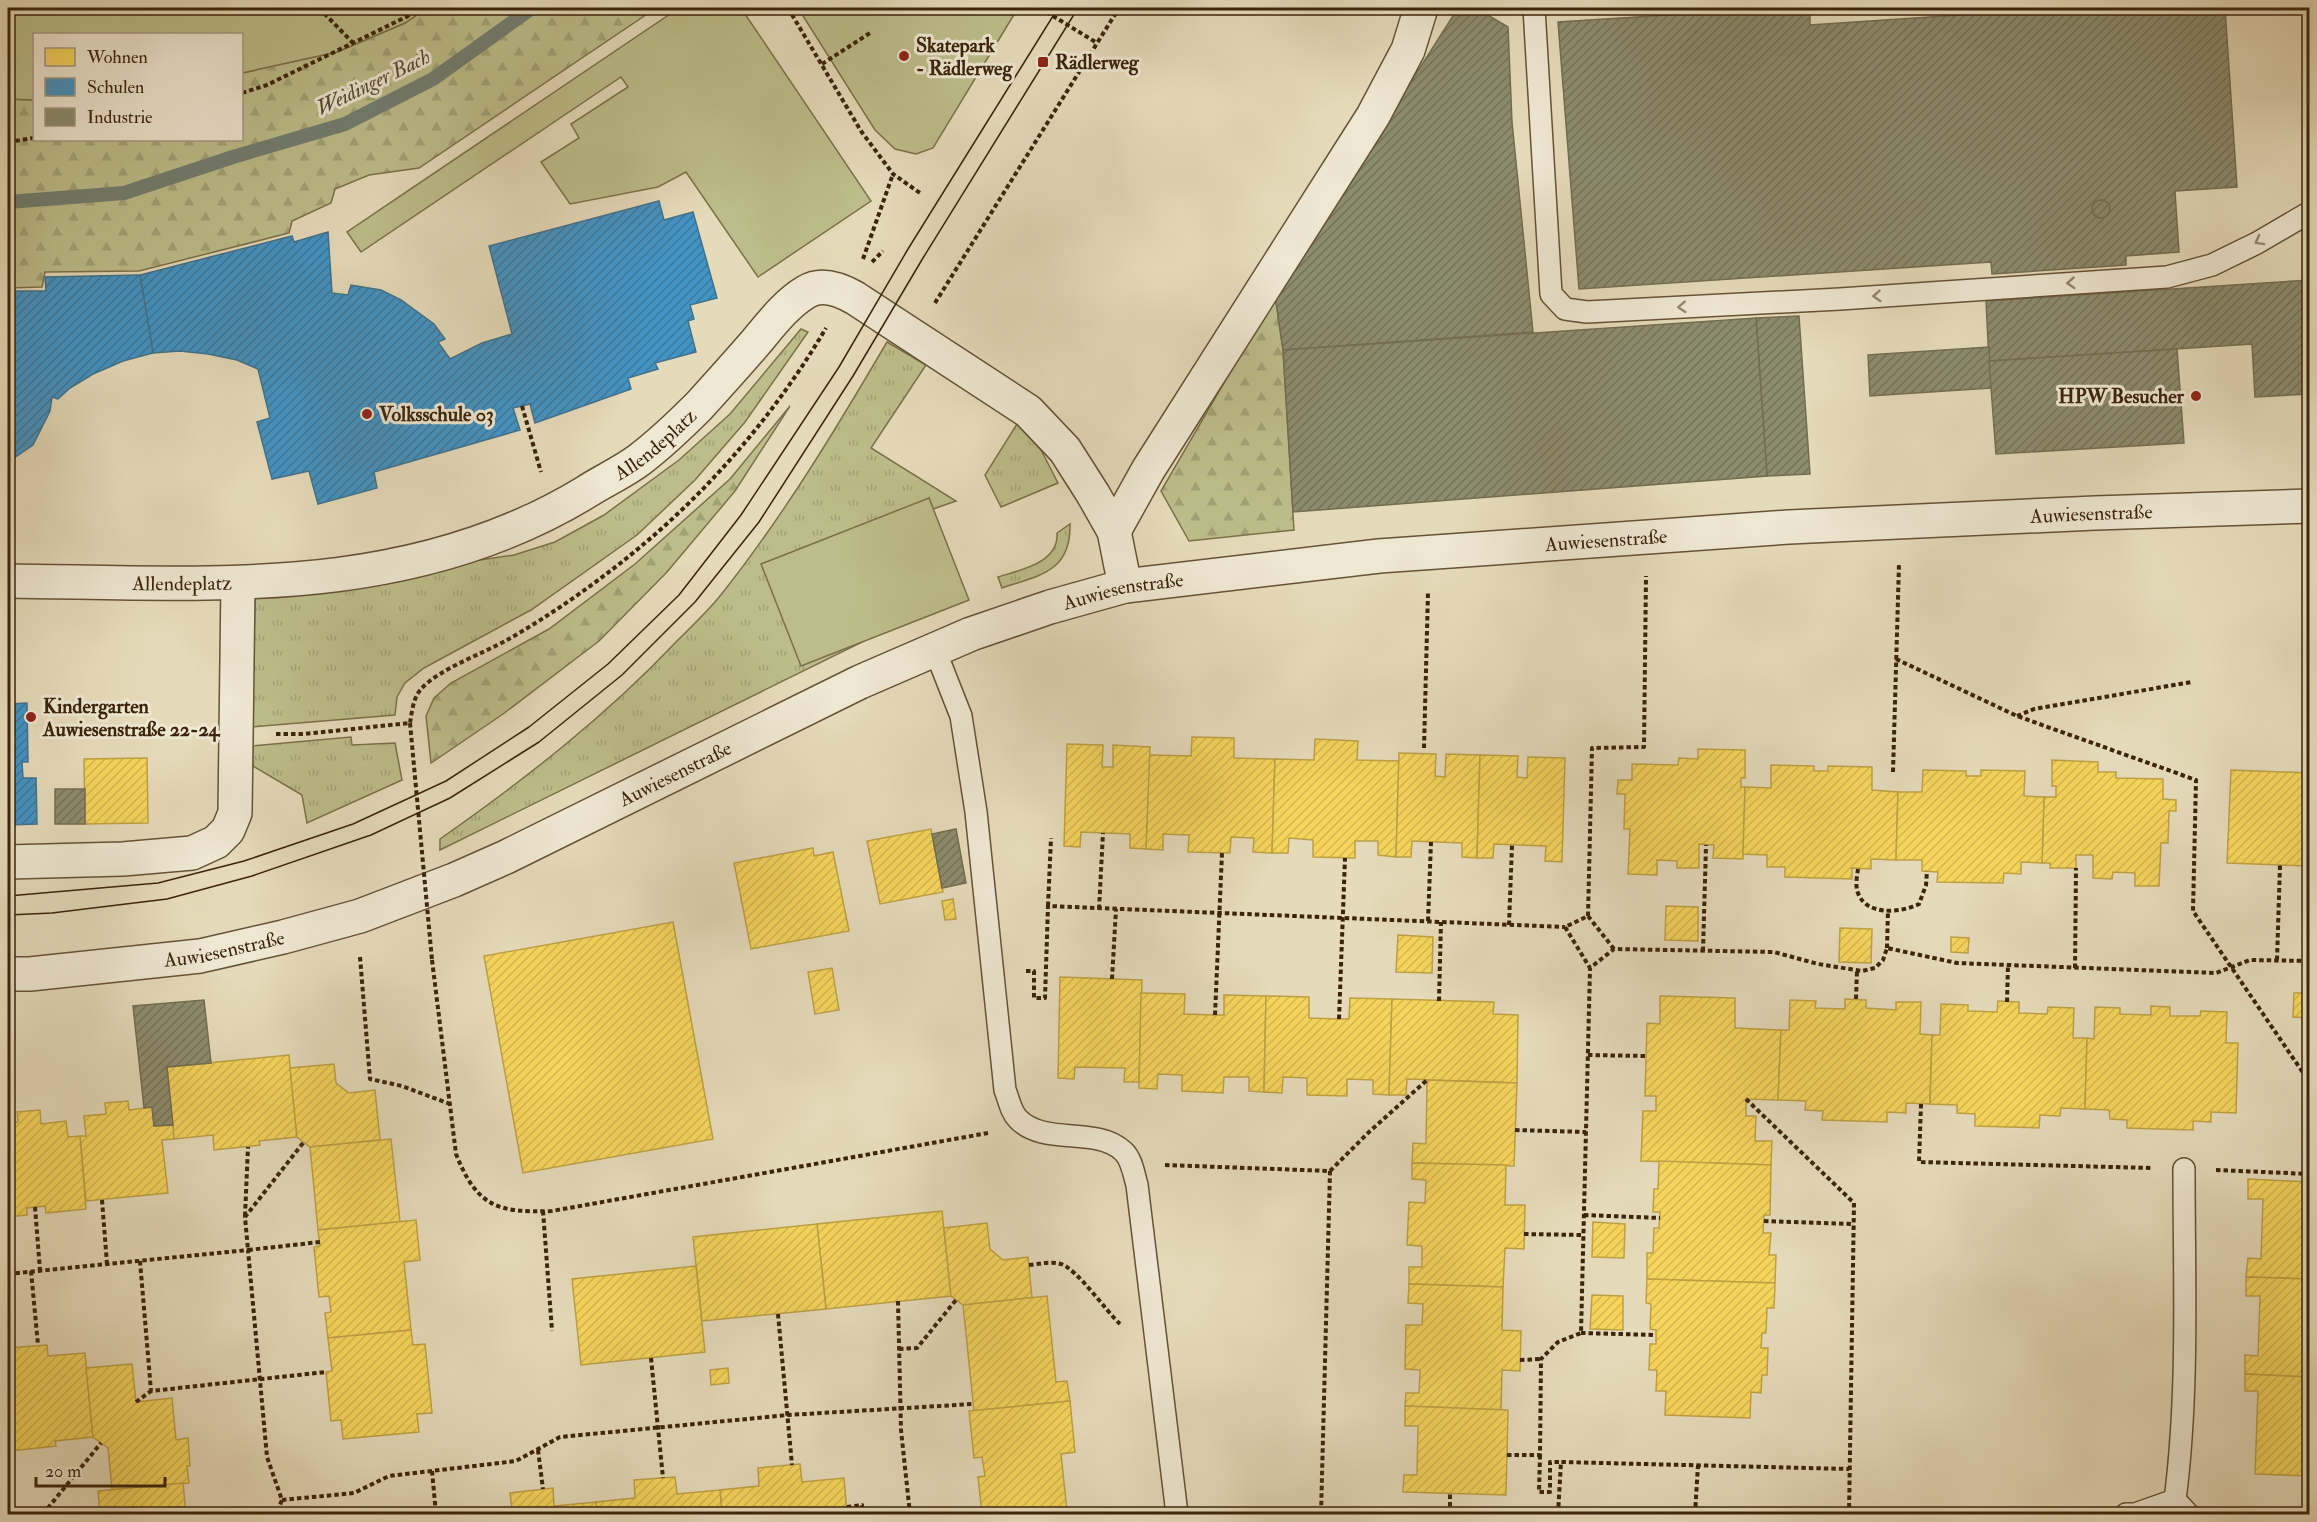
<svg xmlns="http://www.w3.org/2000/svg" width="2317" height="1522" viewBox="0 0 2317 1522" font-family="'IM FELL Double Pica',serif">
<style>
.grass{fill:url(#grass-tufts);stroke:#7c704a;stroke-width:1.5}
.forest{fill:url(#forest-firs);stroke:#7c704a;stroke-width:1.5}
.park{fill:#bcbd8a;stroke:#7c704a;stroke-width:1.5}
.homes{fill:url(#homes-hatch);stroke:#bea044;stroke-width:1.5}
.schools{fill:url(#schools-hatch);stroke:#41728c;stroke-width:1.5}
.industry{fill:url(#industry-hatch);stroke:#746d50;stroke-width:1.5}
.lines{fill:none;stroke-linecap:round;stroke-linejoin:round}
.stream{stroke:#727e71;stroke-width:14}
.service-casing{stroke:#665236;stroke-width:24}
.minor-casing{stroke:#665236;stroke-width:36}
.path{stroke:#3b240b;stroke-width:4;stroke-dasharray:4.5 3;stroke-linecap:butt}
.service{stroke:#eee7d2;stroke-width:21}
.minor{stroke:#eee7d2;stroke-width:33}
.tram{stroke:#3b240b;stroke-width:1.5}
.path-bridge{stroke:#3b240b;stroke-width:4;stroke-dasharray:4.5 3;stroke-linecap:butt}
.oneway{stroke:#94866e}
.poi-dot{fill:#8f2418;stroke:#eee7d2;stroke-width:2}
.labels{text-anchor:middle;stroke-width:6;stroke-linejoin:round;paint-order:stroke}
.poi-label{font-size:20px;font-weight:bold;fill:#3b240b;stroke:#eee7d2;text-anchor:start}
.street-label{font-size:20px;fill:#3b240b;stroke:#eee7d2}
.water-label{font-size:21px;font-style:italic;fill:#524a36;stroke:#eee7d2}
</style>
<defs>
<pattern id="grass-tufts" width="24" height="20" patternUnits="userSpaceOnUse" patternTransform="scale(1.5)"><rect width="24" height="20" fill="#bcbd8a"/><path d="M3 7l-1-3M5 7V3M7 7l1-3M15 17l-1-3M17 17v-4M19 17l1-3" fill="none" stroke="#a2a276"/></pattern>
<pattern id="forest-firs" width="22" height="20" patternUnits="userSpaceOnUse" patternTransform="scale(1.5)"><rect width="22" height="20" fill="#bcbd8a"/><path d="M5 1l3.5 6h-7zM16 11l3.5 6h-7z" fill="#a2a276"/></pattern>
<pattern id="homes-hatch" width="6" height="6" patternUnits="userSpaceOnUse" patternTransform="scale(1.5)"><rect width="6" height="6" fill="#f6d55c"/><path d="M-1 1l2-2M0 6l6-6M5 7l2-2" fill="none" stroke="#d4b74f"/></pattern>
<pattern id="schools-hatch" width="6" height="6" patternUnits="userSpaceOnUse" patternTransform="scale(1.5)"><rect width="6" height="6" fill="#4393c3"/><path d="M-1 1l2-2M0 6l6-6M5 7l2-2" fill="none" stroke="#39789d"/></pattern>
<pattern id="industry-hatch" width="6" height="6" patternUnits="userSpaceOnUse" patternTransform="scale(1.5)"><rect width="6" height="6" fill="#8c8c6e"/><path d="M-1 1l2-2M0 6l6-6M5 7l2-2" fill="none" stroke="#747259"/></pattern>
</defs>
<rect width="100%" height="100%" fill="#e5dab9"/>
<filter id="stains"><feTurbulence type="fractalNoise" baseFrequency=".00333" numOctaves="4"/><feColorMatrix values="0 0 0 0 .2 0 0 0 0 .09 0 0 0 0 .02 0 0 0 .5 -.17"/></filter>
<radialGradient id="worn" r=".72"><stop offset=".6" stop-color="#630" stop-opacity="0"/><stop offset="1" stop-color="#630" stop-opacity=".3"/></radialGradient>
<g class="grass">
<path d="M801,329l7,3 -63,90 -50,58 -58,55 -106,75 -107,58 -19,15 -8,14 -2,18 -143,12 3,-133 259,-39 41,-13 49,-27 75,-55 51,-46z"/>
<path d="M887,342l39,23 -55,83 85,53 -23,8 -4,-11 -128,167 63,-24 -424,209v-11c84,-59 165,-122 236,-197 15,-15 31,-30 44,-46 63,-79 116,-167 167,-254z"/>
<path d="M1017,424l24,26 17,33 -57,24 -16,-32z"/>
<path d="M1070,524c1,48 -30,51 -68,64l-4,-11c22,-7 61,-14 59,-44z"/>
<path d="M351,737l1,8 43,-2 7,37 -95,43 -5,-28 -49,-29 -1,-20z"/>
</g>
<g class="forest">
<path d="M427,8h229l-237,160 -50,7 -34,14 -4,14 -39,18 -3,12 -150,38 -94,1 -3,15 -34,1v-189l26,1v40h208v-67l95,-21 68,-29z"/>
<path d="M1275,295l8,55 11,180 -105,11 -28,-50z"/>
<path d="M790,406l-55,85 -68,81 -68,69 -96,73 -72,49 -5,-47 8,-18 17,-15 98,-54 86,-65 95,-85z"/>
</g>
<g class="park">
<path d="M8,8h419l-22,15 -68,29 -95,21v-39h-208v66l-26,-1z"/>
<path d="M679,8h62l130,193 -113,76 -72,-105 -28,15 -88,17 -29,-42 38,-24 -8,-14 57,-37 -7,-10 -260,175 -14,-20z"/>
<path d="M798,8h220l-85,140 -17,6 -21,-5 -20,-19z"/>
<path d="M929,498l40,102 -168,66 -40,-102z"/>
</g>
<g class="homes">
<path d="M1192,737l42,1v20l41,1 -3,94 -19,-1 1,-14 -23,-1 -1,16 -42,-1 1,-17 -26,-1v16l-17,-1 3,-94 42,1z"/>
<path d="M1315,739l43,2 -1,19 42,1 -3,96 -18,-2v-14h-23v17l-42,-1v-17l-24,-2 -1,15h-16l3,-94 39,1z"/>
<path d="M1067,744l36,1 -1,22h11v-22l37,2 -4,102 -16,-1v-14l-49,-2 -1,15 -16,-1z"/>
<path d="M1698,749l47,1v28h-4v9h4l-2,72 -30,-1 1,-13 -15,-1v24h-22v-7l-20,-1v15l-29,-1 2,-45h-6l1,-35h-8l1,-14h14v-16l46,1 1,-7 19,1z"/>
<path d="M1399,753l37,1 -1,22 10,1 1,-23 34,1 -3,103 -15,-1v-14l-50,-2 -1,16h-15z"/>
<path d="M1480,755l38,1 -1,21 10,1 1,-21 37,1 -3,104 -17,-1 1,-15 -52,-2 -1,14h-16z"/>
<path d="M147,758l1,65 -63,1 -1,-65z"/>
<path d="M2052,760l46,2v10h18v6l47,1v20l13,1v11h-7l-1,32h-7l-2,43h-24v-13l-22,-1 -1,7 -19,-1v-23h-17v13h-26v-5h-8l2,-66h12v-11h-4z"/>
<path d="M1771,765l43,1v5h14v-5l44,1v23l26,2 -2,68 -25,-1v10l-19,-1v11l-67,-2v-10h-18v-12l-24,-1 2,-67 26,1z"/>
<path d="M1923,770l43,1v5h15v-6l44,1 -1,25 20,1 -2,66 -21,-1v12l-17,-1 -1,10 -66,-1 1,-10 -16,-1v-11h-26l2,-68h24z"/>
<path d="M2231,770l79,3v93l-83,-3z"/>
<path d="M931,829l12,63 -63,12 -13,-63z"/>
<path d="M813,848l1,8 19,-4 16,79 -98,18 -17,-86z"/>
<path d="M953,899l3,20 -11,1 -3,-19z"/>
<path d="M1666,906l32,1v34l-33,-1z"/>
<path d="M673,922l40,217 -190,34 -39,-217z"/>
<path d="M1840,928l32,1 -1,34 -32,-1z"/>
<path d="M1398,935l35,2 -1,36 -36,-1z"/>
<path d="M1951,937l18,1 -1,15 -17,-1z"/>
<path d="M832,968l7,42 -24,4 -7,-42z"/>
<path d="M1060,977l82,3 -3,102h-15l1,-14 -50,-1 -1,12 -16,-1z"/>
<path d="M1141,993l44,1 -1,20 31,1h9v-20l42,1 -2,96 -15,-1v-14h-25l-1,16 -41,-2v-16l-24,-1 -1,15 -18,-1z"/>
<path d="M2294,993h16l-1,25 -16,-1z"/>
<path d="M1266,996l43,1v21l30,1h10l1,-21 42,1 -3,96 -16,-1v-14l-26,-1v17l-40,-1v-17l-24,-1 -1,16 -18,-1z"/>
<path d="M1660,996l75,2v30l46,2 -3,70 -32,-1v17h10l-1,25h17l-1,24 -130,-4 2,-50h13v-15h-11l2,-73 13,1z"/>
<path d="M1392,999l102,3 -1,12 25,1 -1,68 -110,-4 -1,16h-17z"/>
<path d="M1845,999l21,1v8l30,2v-8h25l-1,32 12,1 -2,69 -24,-1v10l-19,-1v10l-65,-2 1,-9 -18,-1 1,-9 -28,-1 3,-70h8l1,-30 26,1 -1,7 30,1z"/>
<path d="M1998,1001l21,1v11l28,1 1,-7 26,1 -1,30h14l-2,71 -24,-1 -1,8 -20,-1 -1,13 -64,-2v-12l-18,-1v-8l-27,-1 2,-69h8l1,-31 27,1v6l29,1z"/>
<path d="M2151,1006l19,1v9h30l1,-5 26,1 -1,31h12l-2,70 -25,-1v10l-18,-1v9l-66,-2v-8l-17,-1 -1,-9 -24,-1 2,-71 7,1 1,-32 25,1v6l31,1z"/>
<path d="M289,1055l8,82 -38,4 1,4 -46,5 -1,-15 -39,4 -7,-72z"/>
<path d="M334,1064l2,19 13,10 26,-3 5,50 -70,7 -13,-10 -7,-69z"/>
<path d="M1427,1080l90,3 -3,83 -102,-3 1,-20 13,1z"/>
<path d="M128,1101l1,9 23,-3 2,19 19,-1 1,14 -12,1 6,53 -82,8 -6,-65h6l-2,-20 22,-2 -1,-11z"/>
<path d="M40,1110l1,14 25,-3 2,16 12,-1 6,73 -40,4 -1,-7 -10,1 -8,1v7l-19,2v-94l10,-1 -1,-10z"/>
<path d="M391,1139l9,83 -82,8 -8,-83z"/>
<path d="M1659,1161l112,4 -1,50h-6l-1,18h8l-2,22h7l-1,28 -128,-4v-26h6l1,-25h5l1,-16h-7l1,-23h4z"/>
<path d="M1412,1163l94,2 -1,40h20l-1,44 -19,-1 -2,39 -94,-3v-17h13v-21l-15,-1 2,-43 16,1 1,-23 -14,-1z"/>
<path d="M2248,1179l62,3v97l-64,-2 2,-19 13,1 2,-60h-15z"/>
<path d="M942,1211l9,85 -125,13 -9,-85z"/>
<path d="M416,1220l4,40 -16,2 7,68 -83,8 -3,-25 6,-1 -2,-16 -10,1 -5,-50 6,-1 -2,-16z"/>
<path d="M1593,1222l32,2 -1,34 -32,-1z"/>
<path d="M987,1223l3,26 13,11 25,-3 4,41 -69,7 -12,-9 -7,-68z"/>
<path d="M817,1224l9,85 -124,12 -9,-84z"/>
<path d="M696,1266l9,86 -124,13 -9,-86z"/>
<path d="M2246,1277l64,2v98l-65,-3v-19l13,1 2,-60h-14z"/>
<path d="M1647,1279l128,4 -1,25h-7l-1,25h-4l-1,15h7l-1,27h-5l-1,18 -10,-1 -1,26 -85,-3 1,-24h-10l1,-21h-8l1,-26h6v-14l-6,-1 1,-25 -5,-1z"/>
<path d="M1409,1284l94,3 -1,43 19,1 -1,40 -18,-1 -1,40 -96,-4 1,-13h13l1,-23 -15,-1 1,-44h16l1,-21 -15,-1z"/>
<path d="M1592,1295l31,1v34l-33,-1z"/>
<path d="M1047,1296l9,86 11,-1 3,20 -96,10 -11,-106z"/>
<path d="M411,1330l2,15 12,-1 7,69 -15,1 2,18 -76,7 -2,-19 -10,1 -5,-49 6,-1 -4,-33z"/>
<path d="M47,1345l1,11 37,-3 8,84 -38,4 1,5 -45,5 -3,-16v-87z"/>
<path d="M132,1364l4,38 36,-4 4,42 12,-2 2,28h-3l2,17 -77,7 -4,-42 -15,-11 -7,-69z"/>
<path d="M728,1368l1,15 -18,2 -1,-15z"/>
<path d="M2245,1374l65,3v99l-55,-2 3,-83h-13z"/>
<path d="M1070,1401l5,51 -14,2 6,57 -29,3h-56l-4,-37 7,-1 -3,-19 -8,1 -5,-47z"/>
<path d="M1405,1406l103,4 -2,85 -103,-3 1,-17h13l1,-49h-13z"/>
<path d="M800,1464l2,18 42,-4 3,36h-125l-2,-24 39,-4 -1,-18z"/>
<path d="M675,1477l2,17 43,-4 2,24h-125l-1,-12 39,-4 -1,-18z"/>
<path d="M183,1483l3,31h-86l-2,-23z"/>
<path d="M553,1488l1,18 42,-4 1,12h-125l40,-4 -2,-17z"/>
<path d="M1081,1510v4h-43l29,-3z"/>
</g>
<g class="schools">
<path d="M659,201l5,19 29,-8 24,86 -27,7 4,14 -6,2 8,31 -41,11 3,6 -30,9 3,11 -96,34 -5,-19 -17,4 7,22 -146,42 3,16 -59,16 -9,-33 -37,8 -15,-57 13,-4 -12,-49 -21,-9 -29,-6 -28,-3 -27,2 -13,-78 152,-39 2,6 34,-10 4,61 16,2 3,-10 30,5 20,10 33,24 11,15 -7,3 12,17 32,-16 30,-9 -23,-88z"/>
<path d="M140,275l13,78 -30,8 -30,13 -23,14 -12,11 -6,-2 -2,14 -17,34 -25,17v-171h38l-1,-14z"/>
<path d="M27,703l1,59h-6l1,16h13l1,46 -29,1v-121z"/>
</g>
<g class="industry">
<path d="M1458,8h18l32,19 4,95 21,210 -250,18 -8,-55z"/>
<path d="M1779,8h31v17l256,-17h159l12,179 -62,4 4,61 -53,4v9l-134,9 -1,-12 -412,27 -21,-267z"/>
<circle cx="2101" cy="209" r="9"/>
<path d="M2310,280v114l-55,3 -3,-53 -263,17 -3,-60z"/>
<path d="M1799,316l11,158 -43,2 -11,-158z"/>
<path d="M1756,318l11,158 -474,36 -10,-162z"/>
<path d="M1989,347l2,41 -121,8 -2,-41z"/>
<path d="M2177,349l7,94 -188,11 -7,-93z"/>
<rect x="55" y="789" width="30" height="35"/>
<path d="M956,829l10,54 -24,5 -10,-54z"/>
<path d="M204,1000l7,63 -44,4 6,58 -19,1 -2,-19 -8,1 -11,-102z"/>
</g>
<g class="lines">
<path class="stream" d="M8,202l116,-9 109,-36 112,-33 88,-45 99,-71"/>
<defs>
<g id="service">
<path d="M1534,8l17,286 14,15 22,3 253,-13 327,-22 45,-12 45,-22 53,-31"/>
<path d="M935,650l26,66 15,96 29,278c4,10 6,22 13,29 26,27 78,7 105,32 9,8 11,24 14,34l40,329"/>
<path d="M2175,1500c14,-109 9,-221 9,-331"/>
<path d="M2126,1514h9l40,-14 13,14"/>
</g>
<g id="minor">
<path d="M1114,531l34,-61 225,-354 35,-66 13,-42"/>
<path id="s1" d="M8,581c200,2 399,20 578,-89 17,-11 37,-20 53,-32 21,-16 42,-36 60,-54 19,-21 38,-42 57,-64 15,-18 30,-38 50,-50 16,-10 35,-2 49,6l173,113 37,39 28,44 21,37 11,55"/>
<path d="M8,862l115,-3 69,-6 24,-11 12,-12 7,-17 3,-230"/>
<path id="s2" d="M8,974h22l170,-18 83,-19 77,-21 94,-36 52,-23 354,-175 111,-48 79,-27 75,-21 254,-30 410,-29 306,-14 215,-7"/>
</g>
</defs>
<use href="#service" class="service-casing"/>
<use href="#minor" class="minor-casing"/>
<g class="path">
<path d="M319,8l34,35"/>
<path d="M788,8l73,123 32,43 27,19"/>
<path d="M1040,8l57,35"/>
<path d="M822,64l48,-31"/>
<path d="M242,93l25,-8 141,-69 11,-8"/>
<path d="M8,142l26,-4"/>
<path d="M863,259l30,-85"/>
<path d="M872,262l11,-11"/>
<path d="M935,303l184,-295"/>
<path d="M522,406l19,66"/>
<path d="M1896,659l121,57 179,64 -3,131 117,172"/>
<path d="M2017,716l17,-7 158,-27"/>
<path d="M276,734h28l106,-11c2,-11 3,-25 11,-34 18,-20 61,-35 86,-49 46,-26 98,-63 138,-97 71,-60 134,-135 181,-215"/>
<path d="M1424,748l4,-156"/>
<path d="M1893,772l6,-208"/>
<path d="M1858,869c-1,7 -3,17 0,24 8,23 43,20 61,11l7,-19 1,-14"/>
<path d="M1048,906l3,-68"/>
<path d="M1099,909l4,-76"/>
<path d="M1588,916l4,-168 52,-1 2,-171"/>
<path d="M1428,921l3,-79"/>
<path d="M1509,925l3,-80"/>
<path d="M1887,948l1,-38"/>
<path d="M1614,949l-26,-33 -23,11 25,41 24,-19 160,3 44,12 44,7 13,-3 8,-8 4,-12 70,15 259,10 34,-13 60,1"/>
<path d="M1703,951l3,-106"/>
<path d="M360,957l10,122 32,7 48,18"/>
<path d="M432,960l24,194c21,53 42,59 96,57l436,-78"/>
<path d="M2277,960l3,-95"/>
<path d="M2075,968l1,-100"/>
<path d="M1026,971h8v27h11l3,-92 517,21"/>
<path d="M1112,979l4,-70"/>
<path d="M1856,999l1,-29"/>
<path d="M1439,1001l2,-79"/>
<path d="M2007,1002l1,-37"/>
<path d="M1215,1015l7,-162"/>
<path d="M1339,1019l6,-161"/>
<path d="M1588,1055l58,1"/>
<path d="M1746,1099l108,104 -5,311"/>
<path d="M1921,1104l-2,58 232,6"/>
<path d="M1515,1130l71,2"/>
<path d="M303,1143l-58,74 3,33 72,-8"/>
<path d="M1165,1165l165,6 -9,343"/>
<path d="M2216,1170l94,4"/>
<path d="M1330,1171l39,-39 58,-52"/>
<path d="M102,1200l5,64"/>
<path d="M35,1207l5,63"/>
<path d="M543,1211l9,120"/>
<path d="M1584,1215l76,3"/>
<path d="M245,1216l3,-69"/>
<path d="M1764,1221l90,3"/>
<path d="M1524,1234l59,1"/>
<path d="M140,1261l11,130 175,-19"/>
<path d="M1029,1265c11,-1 21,-4 32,-1 16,5 45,47 59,60"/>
<path d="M31,1271l7,74"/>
<path d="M8,1274l240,-24 19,207 15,43 -6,14"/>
<path d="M898,1301l3,129 9,84"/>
<path d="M778,1314l14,151"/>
<path d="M1581,1333l75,2"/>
<path d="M899,1349l18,-1 39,-48"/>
<path d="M651,1358l12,120"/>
<path d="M1520,1360l21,-1"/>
<path d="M136,1402l15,-11"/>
<path d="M538,1450l5,39"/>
<path d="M1507,1455h33l1,-96 17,-17 23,-9 9,-365"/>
<path d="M1540,1455l-1,37h11v-30h11"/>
<path d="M432,1471l4,43"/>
<path d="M282,1500l72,-7 35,-17 127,-15 44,-24 228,-22 185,-11"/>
<path d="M847,1507l15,-2 1,9"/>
<path d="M1322,1511l128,1"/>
<path d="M43,1514l58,-71"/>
<path d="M1450,1514v-20"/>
<path d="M1558,1514l3,-52 288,7"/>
<path d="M1695,1514l3,-49"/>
</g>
<use href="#service" class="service"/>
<use href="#minor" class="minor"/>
<g class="tram">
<path d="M8,896l150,-13 86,-22 109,-37 93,-43 83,-54 79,-63 71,-69 62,-80 98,-148 69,-118 150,-241"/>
<path d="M8,915l44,-2 115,-14 85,-23 119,-41 79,-37 89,-56 83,-67 73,-73 64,-80 94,-146 70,-118 155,-250"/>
</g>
<path class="path-bridge" d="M410,723l22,237"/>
</g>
<defs><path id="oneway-chevron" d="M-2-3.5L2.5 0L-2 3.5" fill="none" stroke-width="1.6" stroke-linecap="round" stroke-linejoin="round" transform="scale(1.5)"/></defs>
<g class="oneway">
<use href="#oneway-chevron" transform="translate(2259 241) rotate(151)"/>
<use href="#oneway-chevron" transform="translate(2071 283) rotate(176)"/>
<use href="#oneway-chevron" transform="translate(1877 296) rotate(176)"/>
<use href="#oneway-chevron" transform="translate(1682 307) rotate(177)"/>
</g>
<g class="poi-dot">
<circle cx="904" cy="56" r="6"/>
<rect x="1037" y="56" width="12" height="12" rx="3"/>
<circle cx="2196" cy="396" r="6"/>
<circle cx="367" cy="414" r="6"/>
<circle cx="31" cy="717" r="6"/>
</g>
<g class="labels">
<g class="poi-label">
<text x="916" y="52">Skatepark<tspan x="916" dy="23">- Rädlerweg</tspan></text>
<text x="1055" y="69">Rädlerweg</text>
<text x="2184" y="403" text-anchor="end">HPW Besucher</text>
<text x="379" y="421">Volksschule 03</text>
<text x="43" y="713">Kindergarten<tspan x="43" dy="23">Auwiesenstraße 22-24</tspan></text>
</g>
<g class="street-label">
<text dy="7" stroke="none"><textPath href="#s1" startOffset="678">Allendeplatz</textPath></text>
<text dy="7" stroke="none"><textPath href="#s2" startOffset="2162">Auwiesenstraße</textPath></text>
<text dy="7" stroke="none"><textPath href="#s2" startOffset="1676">Auwiesenstraße</textPath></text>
<text dy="7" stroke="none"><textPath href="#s1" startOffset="174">Allendeplatz</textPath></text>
<text dy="7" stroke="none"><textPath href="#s2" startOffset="1190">Auwiesenstraße</textPath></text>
<text dy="7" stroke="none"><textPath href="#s2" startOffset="704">Auwiesenstraße</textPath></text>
<text dy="7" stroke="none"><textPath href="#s2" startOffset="218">Auwiesenstraße</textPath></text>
</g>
<g class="water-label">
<text transform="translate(373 82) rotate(-26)" y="7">Weidinger Bach</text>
</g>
</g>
<rect width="2317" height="1522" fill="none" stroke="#e5dab9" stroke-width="30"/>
<rect x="9" y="9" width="2299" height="1504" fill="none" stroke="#3b240b" stroke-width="3"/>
<rect x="15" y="15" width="2287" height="1492" fill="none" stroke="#3b240b" stroke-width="1.5"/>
<rect x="33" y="33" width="210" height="108" fill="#eee7d2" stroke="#a69982" stroke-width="1.5"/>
<rect x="45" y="48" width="30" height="18" fill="#f6d55c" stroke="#a69982" stroke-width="1.5"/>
<text x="87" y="63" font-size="18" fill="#3b240b">Wohnen</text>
<rect x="45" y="78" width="30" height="18" fill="#4393c3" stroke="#a69982" stroke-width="1.5"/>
<text x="87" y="93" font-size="18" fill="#3b240b">Schulen</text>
<rect x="45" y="108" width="30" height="18" fill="#8c8c6e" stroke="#a69982" stroke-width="1.5"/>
<text x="87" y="123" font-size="18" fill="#3b240b">Industrie</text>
<path d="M36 1477v9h129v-9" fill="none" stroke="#3b240b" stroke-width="3"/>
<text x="45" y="1477" font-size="18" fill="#3b240b" stroke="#eee7d2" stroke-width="4.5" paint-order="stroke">20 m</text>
<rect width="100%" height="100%" filter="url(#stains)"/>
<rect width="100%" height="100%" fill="url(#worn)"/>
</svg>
